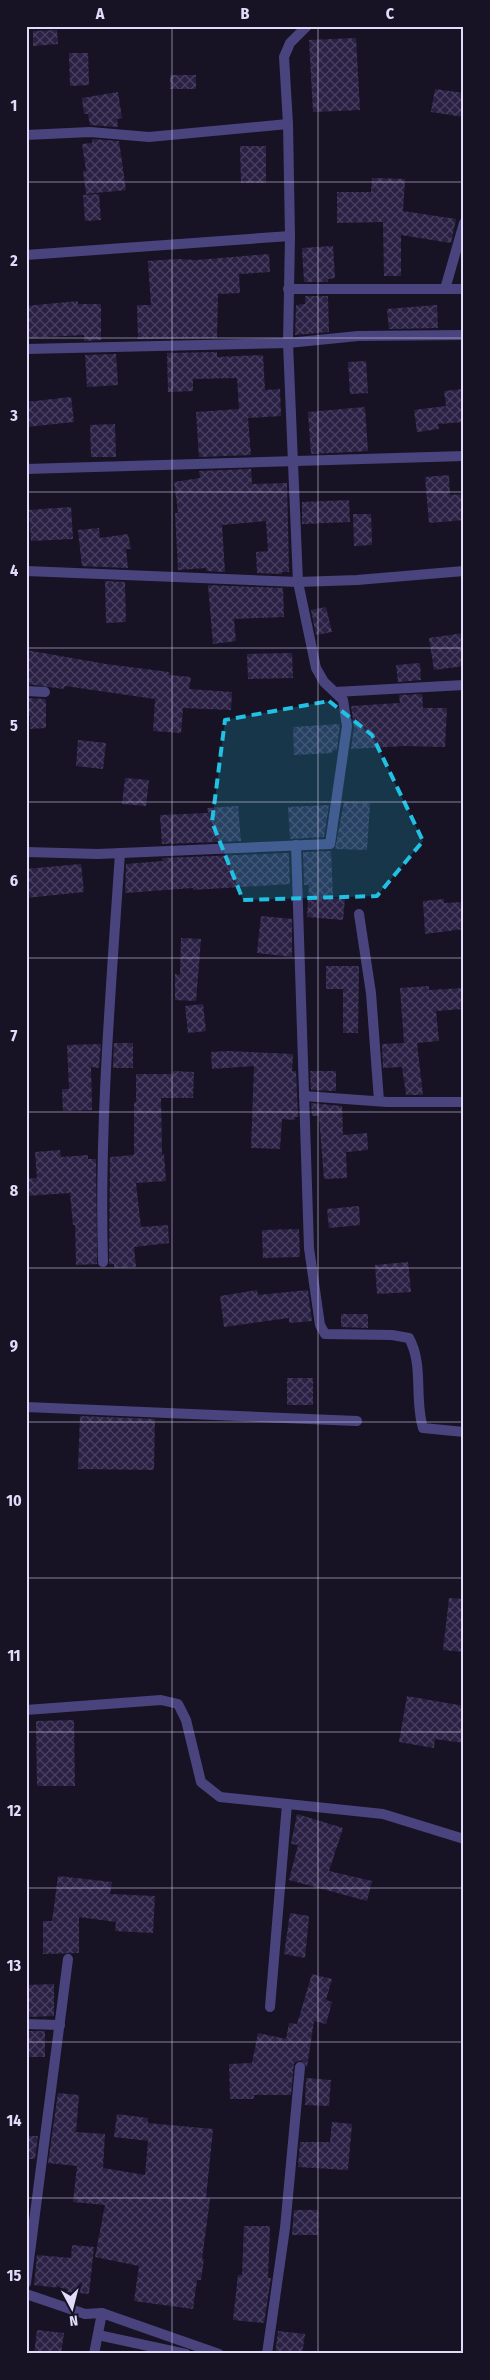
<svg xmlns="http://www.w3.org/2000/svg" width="490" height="2380" viewBox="0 0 490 2380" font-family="'Fira Sans Condensed',sans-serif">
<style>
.building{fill:url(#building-cross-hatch)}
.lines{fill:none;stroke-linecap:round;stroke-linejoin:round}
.lane{stroke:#4a447e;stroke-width:10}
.street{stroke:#4a447e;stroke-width:10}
.marked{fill:#20c1e2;fill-opacity:0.2;stroke:#20c1e2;stroke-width:4;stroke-dasharray:10 6;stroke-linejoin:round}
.grid{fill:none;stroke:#e1dcfa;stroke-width:1;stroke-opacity:0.55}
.neatline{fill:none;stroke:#e1dcfa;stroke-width:2}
.grid-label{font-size:16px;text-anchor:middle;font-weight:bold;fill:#e1dcfa}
</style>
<defs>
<pattern id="building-cross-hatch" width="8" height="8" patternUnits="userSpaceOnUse" patternTransform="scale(1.25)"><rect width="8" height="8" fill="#2b2144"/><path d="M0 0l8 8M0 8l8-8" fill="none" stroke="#494160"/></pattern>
</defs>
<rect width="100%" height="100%" fill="#171325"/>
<g class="building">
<path d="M57,30l1,14 -25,2v-15z"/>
<path d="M356,38l4,72 -47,2 -4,-72z"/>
<path d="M69,53h19l1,32 -19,1z"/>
<rect x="170" y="75" width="26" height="14"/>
<path d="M435,89l29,4v24l-33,-5z"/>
<path d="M118,92l4,26 -5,1 1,8 -28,-2 -2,-11h-4l-2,-16z"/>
<path d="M92,139l27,2 7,49 -40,4 -3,-23h3l-4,-27 10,-1z"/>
<path d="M240,146h26v37h-25z"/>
<path d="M372,178l33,1 -2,32 53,8 -5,24 -50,-8v41h-17l-1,-54 -46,1v-31h34z"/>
<path d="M99,194l2,26 -16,1 -2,-26z"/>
<path d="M333,246l2,32 -7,1v3h-24l-2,-34z"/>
<path d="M269,254l1,18 -31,2 1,19 -22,1 -1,44 -79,1 -1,-34h14l-3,-44 28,-2 21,1z"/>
<path d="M305,296h23l1,36 -34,3 1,-30 9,-1z"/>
<path d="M78,301v3h23v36l-17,1v-6l-58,3v-32z"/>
<path d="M437,305l1,23 -49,1 -2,-20z"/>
<path d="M217,352v5l46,-2 2,35 15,-1 1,27 -33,2 3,37 -52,2 -3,-45 43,-3 -2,-31 -44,1v12l-25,1 -1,-39z"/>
<path d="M116,354l2,31 -31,2 -2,-32z"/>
<path d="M366,361l2,32 -18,1 -2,-32z"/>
<path d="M464,389v33l-26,2 1,5 -22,3 -3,-22 32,-4 -2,-15z"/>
<path d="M71,397l3,25 -48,5v-25z"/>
<path d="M365,407l3,44 -57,3 -3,-42z"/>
<path d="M115,424l1,33h-25l-1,-32z"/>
<path d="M251,469l1,15 35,-1 2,89h-7v2l-25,-1 -1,-21 12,-1 -2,-30 -44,4 3,47 -18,-1 -1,-3 -28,2 -3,-57h3l-4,-31 26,-4 -1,-7z"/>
<path d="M449,475l1,20 14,-1v26l-35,3 -4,-46z"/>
<path d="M349,500l1,22 -48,2v-22z"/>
<path d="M71,507l2,32 -42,2 -2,-31z"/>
<path d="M353,514h18l1,31 -18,1z"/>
<path d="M99,528l1,10 28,-4 3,15h-5l2,19 -46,-2 -4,-36z"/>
<path d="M105,581l20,1 1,40 -20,1z"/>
<path d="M208,585l75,3 1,29 -50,2 2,22 -23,3z"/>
<path d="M326,607l6,25 -16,3 -5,-25z"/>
<path d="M464,633v33l-30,4 -5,-32z"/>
<path d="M26,650l80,14 63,8v3l22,2 -2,12 43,3 -1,18 -48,-2 -2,25 -28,-2 2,-32 -90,-13 -1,3 -38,-5z"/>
<path d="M292,653l1,25 -45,1 -1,-25z"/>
<path d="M420,663l1,17 -23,2 -2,-17z"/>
<path d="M422,694l1,14h24l-2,39 -40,-1 -54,3 3,-22 -3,-21 49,-3 -1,-8z"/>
<path d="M26,698l20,1v29l-16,1v-13l-4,-1z"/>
<path d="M340,724l-3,26 -5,1v2l-38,2 -1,-28z"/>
<path d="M78,740l28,3 -3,26 -27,-3z"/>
<path d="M125,778l24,2 -3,26 -24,-2z"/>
<path d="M344,802l26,1 -3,47 -32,-1z"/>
<path d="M329,805l-5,32 -34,2 -2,-32z"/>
<path d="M238,806l3,35 -79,3 -2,-29 48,-2 -1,-5z"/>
<path d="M331,851l2,47 12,1 -2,21 -36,-3 2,-32h-5l-1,-33z"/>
<path d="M289,853l1,31 -97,6v-2l-68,5 1,-29 37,-3 -1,-3z"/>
<path d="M81,864l3,28 -58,6v-29z"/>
<path d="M444,899v4l20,-1v27l-39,5 -2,-33z"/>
<path d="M261,916l31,3v38l-35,-4z"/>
<path d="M181,938l20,1 -5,62 -21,-1v-26l5,1z"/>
<path d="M326,966h33l-1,67h-15v-44h-17z"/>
<path d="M429,986v4l35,-2v21l-28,2 3,30 -22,2 6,52h-17l-4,-28 -19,1 -1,-24 22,-1 -4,-55z"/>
<path d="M203,1004l3,27 -18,2 -3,-27z"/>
<path d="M114,1043h19v25h-20z"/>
<path d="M101,1044l-2,24 -8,-1 1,43 -29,1 -1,-22h7l-2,-44z"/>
<path d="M228,1051l65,3 -1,17h4l2,46h-3v3l-13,-1 -2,30 -29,-1 3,-82 -42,3 -1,-17z"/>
<path d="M173,1071l21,1 -1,26h-32l1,57 2,-1 2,27 -30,2 5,44 27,-2 1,18 -35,4 2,20 -22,1v-4h-5l1,-107 24,-2v-53h2v-28h37z"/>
<path d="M310,1071h26v20l-25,-1z"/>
<path d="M311,1103l31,3 1,29 24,-2 1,17 -22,2 1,26 -23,1 -5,-63h-7z"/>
<path d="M60,1150l1,7 27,-2v4h8l1,105 -21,1 -1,-40h-2l-3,-32 -44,3v-17l11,-1 -2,-26z"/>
<path d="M359,1206l1,19 -31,3 -2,-19z"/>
<path d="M299,1229l1,28 -37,1 -1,-28z"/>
<path d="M408,1262l3,30 -34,2 -2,-29z"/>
<path d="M257,1290l1,5 50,-5 4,31 -23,2v-5l-65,9 -4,-31z"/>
<path d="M341,1314h27v14l-27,-1z"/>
<rect x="287" y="1378" width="26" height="27"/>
<path d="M80,1416l75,3 -1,51 -76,-1z"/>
<path d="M449,1598l15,1v53l-21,-2z"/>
<path d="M407,1696l57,10v37l-29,-4 -1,9 -35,-6z"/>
<path d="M74,1720l1,66h-38l-1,-65z"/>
<path d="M297,1814l46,14 -14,43 43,10 -5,20 -78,-21 9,-35 -7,-1z"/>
<path d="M58,1876l54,6 -2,12 45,2 -2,37 -38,-2 1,-9 -37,-5v36l-36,1v-33h9z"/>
<path d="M290,1913l19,3 -4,42 -21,-4z"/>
<path d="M312,1974l20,5 -6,21 6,2 -6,22 -12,-3 -7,46 -6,-7 -7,3 -3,32h-37v4h-24l-1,-35 23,-1 6,-30 28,6 3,-16 8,1z"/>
<path d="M54,1984v32l-28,1v-32z"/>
<rect x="26" y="2031" width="19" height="26"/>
<path d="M306,2078l25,2 -2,26 -24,-1z"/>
<path d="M58,2093l21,2 -3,37 29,2 -2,34 42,7 3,-34 -34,-4 3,-23 31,4v5l65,6 -7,69 4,1 -8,60h2l-3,21h-4l-4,29 -59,-8 5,-35 -44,-9 10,-52 -32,-3 4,-36 -29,-3z"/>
<path d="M332,2122l20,2 -4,46 -50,-3 2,-25h30z"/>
<path d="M26,2136h12l-3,23h-9z"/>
<path d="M294,2210h24v25h-26z"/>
<path d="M244,2226h26l-2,52h3l-7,45 -31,-3 5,-45h4z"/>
<path d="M72,2245l22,2 -5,47 -22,-2 1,-3 -34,-4 3,-30 34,3z"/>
<path d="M37,2330l27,3 -3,21h-27z"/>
<path d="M278,2331l27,3 -3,20h-27z"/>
</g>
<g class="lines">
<g class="lane">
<path d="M98,2335l88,19"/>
<path d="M94,2354l8,-41"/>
</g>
<g class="street">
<path d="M26,135l64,-3 59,5 139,-13"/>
<path d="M26,255l264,-19"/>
<path d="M288,289h176"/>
<path d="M445,289l19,-66"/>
<path d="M26,349l262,-6 70,-7 106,-1"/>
<path d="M26,469l438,-13"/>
<path d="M26,571l272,11 59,-2 107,-9"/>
<path d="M26,691l19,1"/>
<path d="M335,692l129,-7"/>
<path d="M296,845l13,403 11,77 5,9 67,1 17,3c15,27 5,61 14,90l41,4"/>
<path d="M26,852l72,2 232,-10 17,-118 -4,-26 -19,-18 -8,-14 -18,-86 -10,-239 2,-107 -2,-112 -4,-67 6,-14 17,-17"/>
<path d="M359,914l12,79 8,108"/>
<path d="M304,1096l83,6h77"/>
<path d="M103,1262c-4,-137 8,-273 17,-409"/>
<path d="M26,1407l331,14"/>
<path d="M26,1710l135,-10 17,4 8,16 15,62 19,15 163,17 81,25"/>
<path d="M270,2007l17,-203"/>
<path d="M26,2024l34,1"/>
<path d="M26,2283l42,-324"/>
<path d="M26,2294l59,20 17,-1 117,41"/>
<path d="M267,2354l18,-126 15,-161"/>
</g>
</g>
<path class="marked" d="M329,701l43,34 51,106 -46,55 -134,4 -31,-78 13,-102z"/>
<path class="grid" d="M172,26v2328M318,26v2328M26,182h438M26,338h438M26,492h438M26,648h438M26,802h438M26,958h438M26,1112h438M26,1268h438M26,1422h438M26,1578h438M26,1732h438M26,1888h438M26,2042h438M26,2198h438"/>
<rect width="490" height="2380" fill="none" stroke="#171325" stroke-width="55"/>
<g transform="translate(72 2308) rotate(173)" stroke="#171325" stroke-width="4" paint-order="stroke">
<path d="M0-4L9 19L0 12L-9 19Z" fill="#e1dcfa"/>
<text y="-8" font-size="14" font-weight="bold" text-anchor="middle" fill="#e1dcfa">N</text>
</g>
<rect x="28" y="28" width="434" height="2324" class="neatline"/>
<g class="grid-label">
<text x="100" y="19">A</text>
<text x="245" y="19">B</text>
<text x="390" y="19">C</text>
<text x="14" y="111">1</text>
<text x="14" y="266">2</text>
<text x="14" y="421">3</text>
<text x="14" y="576">4</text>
<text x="14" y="731">5</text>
<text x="14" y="886">6</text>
<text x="14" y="1041">7</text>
<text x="14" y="1196">8</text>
<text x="14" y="1351">9</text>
<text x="14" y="1506">10</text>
<text x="14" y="1661">11</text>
<text x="14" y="1816">12</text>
<text x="14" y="1971">13</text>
<text x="14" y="2126">14</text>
<text x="14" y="2281">15</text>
</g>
</svg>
